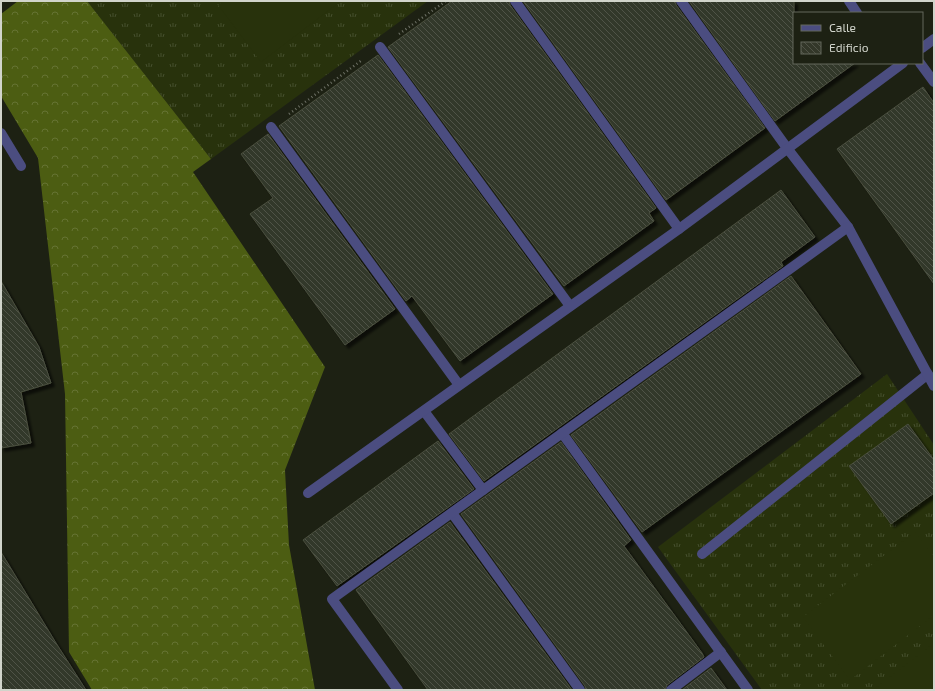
<svg xmlns="http://www.w3.org/2000/svg" width="935" height="691" viewBox="0 0 935 691" font-family="'Exo 2',sans-serif">
<style>
.grass{fill:url(#grass-tufts)}
.forest{fill:url(#forest-crowns)}
.pitch{fill:#28320c}
.building{fill:url(#building-back-hatch);stroke:#4a4f3f;filter:url(#shadow)}
.lines{fill:none;stroke-linecap:round;stroke-linejoin:round}
.path{stroke:#6f7267;stroke-width:2.5;stroke-dasharray:1 3;stroke-linecap:butt}
.lane{stroke:#4b4d80;stroke-width:10}
.street{stroke:#4b4d80;stroke-width:10}
</style>
<defs>
<pattern id="grass-tufts" width="24" height="20" patternUnits="userSpaceOnUse"><rect width="24" height="20" fill="#28320c"/><path d="M3 7l-1-3M5 7V3M7 7l1-3M15 17l-1-3M17 17v-4M19 17l1-3" fill="none" stroke="#464f2e"/></pattern>
<pattern id="forest-crowns" width="20" height="18" patternUnits="userSpaceOnUse"><rect width="20" height="18" fill="#4c5d12"/><path d="M2 6a3 3 0 1 1 6 0M12 15a3 3 0 1 1 6 0" fill="none" stroke="#657333"/></pattern>
<pattern id="building-back-hatch" width="6" height="6" patternUnits="userSpaceOnUse"><rect width="6" height="6" fill="#333729"/><path d="M-1 5l2 2M0 0l6 6M5-1l2 2" fill="none" stroke="#505347"/></pattern>
<filter id="shadow"><feDropShadow dx="3.5" dy="3.5" stdDeviation="1" flood-color="#0009"/></filter>
</defs>
<rect width="100%" height="100%" fill="#1d2113"/>
<g class="grass">
<path d="M87,1h341l-217,158z"/>
<path d="M887,374l47,71v245h-172l-104,-143z"/>
</g>
<path class="forest" d="M18,1h69l124,158 -18,13 132,195 -40,103 4,75 26,145h-223l-23,-38 -4,-258 -27,-236 -37,-62v-82z"/>
<g class="pitch">
<path d="M224,1h117l-80,61 -43,-57z"/>
<path d="M915,532l19,25v58l-84,65 -47,-63z"/>
<path d="M934,643v47h-61z"/>
</g>
<g class="building">
<path d="M452,1h57l1,4 146,203 -7,5 5,8 -90,65 -176,-239z"/>
<path d="M523,1h152l1,4 89,123 -99,72z"/>
<path d="M689,1h105v62h61l-80,58z"/>
<path d="M378,55l175,239 -93,67 -48,-65 -6,5 -127,-175z"/>
<path d="M923,87l11,16v181l-97,-135z"/>
<path d="M268,134l127,175 -50,36 -95,-131 23,-16 -32,-44z"/>
<path d="M781,190l34,47 -34,25 2,4 -299,215 -35,-47z"/>
<path d="M791,276l70,98 -219,158 -71,-97z"/>
<path d="M1,281l38,66 12,36 -30,9 10,51 -30,5z"/>
<path d="M908,424l26,36v33l-43,31 -42,-58z"/>
<path d="M438,441l36,48 -137,97 -34,-46z"/>
<path d="M561,442l70,98 -7,6 78,107 2,4 -37,28 -2,5h-79l-1,-4 -124,-172z"/>
<path d="M450,522l122,168h-144l-72,-100z"/>
<path d="M1,552l55,91 30,47h-85z"/>
<path d="M711,668l16,22h-45z"/>
</g>
<g class="lines">
<g class="path">
<path d="M399,34l47,-33"/>
<path d="M289,114l73,-54"/>
</g>
<path class="lane" d="M702,554l226,-180"/>
<g class="street">
<path d="M515,1l164,228"/>
<path d="M681,1l106,147 61,79 86,159"/>
<path d="M849,1l8,12"/>
<path d="M380,47l190,259"/>
<path d="M922,48l12,-9"/>
<path d="M920,63l14,19"/>
<path d="M271,127l188,258"/>
<path d="M1,133l20,33"/>
<path d="M424,411l59,79"/>
<path d="M562,433l186,257"/>
<path d="M308,493l371,-264 224,-166"/>
<path d="M452,513l128,177"/>
<path d="M398,690l-66,-91 516,-372"/>
<path d="M671,690l50,-38"/>
</g>
</g>
<rect width="935" height="691" fill="none" stroke="#d1d4cb" stroke-width="4"/>
<rect x="793" y="12" width="130" height="52" fill="#1d2113" stroke="#65695d"/>
<rect x="801" y="25" width="20" height="6" fill="#4b4d80" stroke="#65695d"/>
<text x="829" y="32" font-size="12" fill="#d1d4cb">Calle</text>
<rect x="801" y="42" width="20" height="12" fill="url(#building-back-hatch)" stroke="#65695d"/>
<text x="829" y="52" font-size="12" fill="#d1d4cb">Edificio</text>
</svg>
